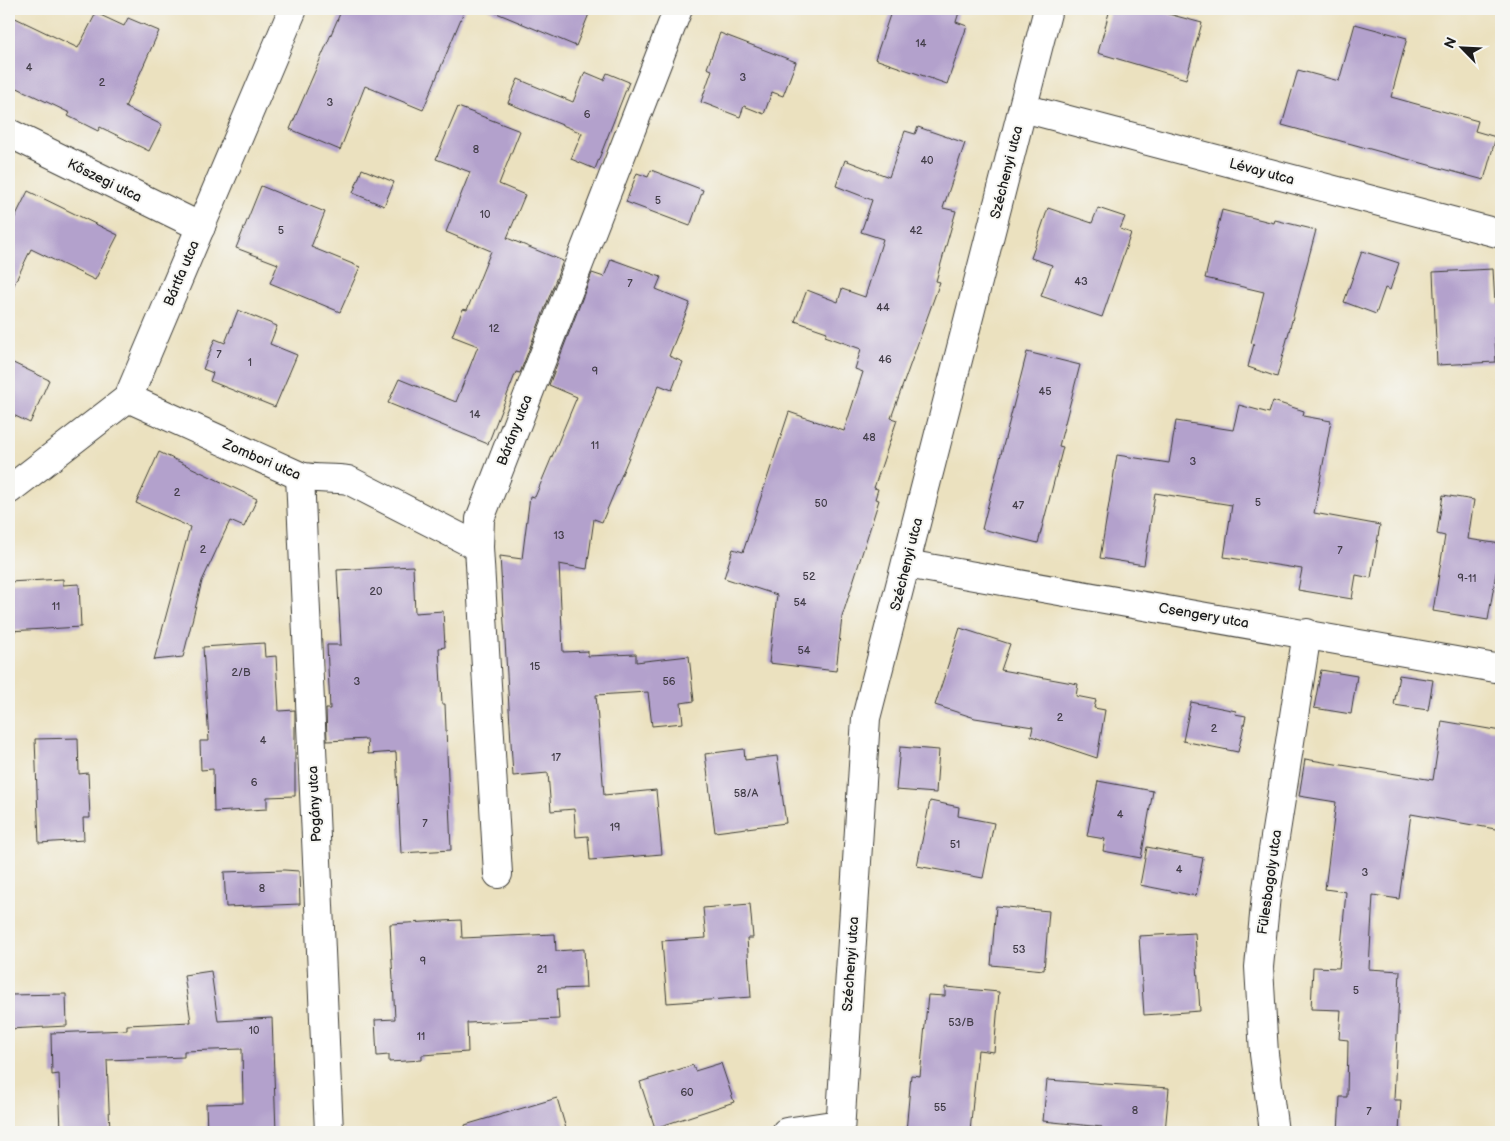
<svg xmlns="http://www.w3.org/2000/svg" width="1510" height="1141" viewBox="0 0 1510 1141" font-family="'Balsamiq Sans',sans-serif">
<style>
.building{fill:#b3a1cc}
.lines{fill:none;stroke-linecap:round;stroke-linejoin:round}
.street-casing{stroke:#3b3a34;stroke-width:30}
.street{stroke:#fff;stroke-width:28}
.labels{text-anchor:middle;stroke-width:4;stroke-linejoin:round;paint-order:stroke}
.number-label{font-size:11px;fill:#423d48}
.street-label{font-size:14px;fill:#1c1c1c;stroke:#f6f6f2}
</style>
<rect width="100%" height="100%" fill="#f6f6f2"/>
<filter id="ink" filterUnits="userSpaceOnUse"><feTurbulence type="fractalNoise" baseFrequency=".02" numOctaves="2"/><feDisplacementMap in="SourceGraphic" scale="10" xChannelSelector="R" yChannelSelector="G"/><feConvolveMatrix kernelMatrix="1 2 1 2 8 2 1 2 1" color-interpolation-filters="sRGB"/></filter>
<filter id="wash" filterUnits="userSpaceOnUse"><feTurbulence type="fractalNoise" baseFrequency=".0096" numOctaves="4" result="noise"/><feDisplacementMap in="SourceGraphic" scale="20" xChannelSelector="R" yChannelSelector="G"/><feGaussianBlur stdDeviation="1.12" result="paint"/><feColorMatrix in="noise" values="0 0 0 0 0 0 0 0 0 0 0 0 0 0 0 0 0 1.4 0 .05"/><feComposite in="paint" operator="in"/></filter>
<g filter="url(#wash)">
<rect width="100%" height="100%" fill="#ebe1bf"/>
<g id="blocks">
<g class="building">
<path d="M342,9h123l-42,101 -58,-24 -25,64 -50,-21z"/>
<path d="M487,9h104l-15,37z"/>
<path d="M892,9h68l-4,13 11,4 -20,58 -72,-25z"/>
<path d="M1110,9h40l52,14 -16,56 -88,-26z"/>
<path d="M96,13l28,13 4,-8 31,13 -34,76 37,18 -13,26 -49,-24 -2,4 -30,-15 2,-3 -61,-29v-69l69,33z"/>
<path d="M1355,24l52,14 -16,59 87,24 -3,10 21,6 -12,43 -202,-55 16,-55 41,11z"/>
<path d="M720,33l76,29 -13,34 -11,-4 -8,22 -20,-8 -4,11 -39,-15 11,-32 -5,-2z"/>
<path d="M585,72l19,8 3,-7 22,9 -34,87 -24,-10 11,-26 -74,-30 10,-24 55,23z"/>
<path d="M458,107l62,24 -21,53 26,11 -18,43 56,23 -43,112 -4,-1 -28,72 -100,-41 11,-24 57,23 22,-56 -26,-10 11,-27 4,1 24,-59 -45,-19 24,-60 -34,-13z"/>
<path d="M918,127l47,16 -22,65 13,3 -20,70 4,1 -49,136 6,2 -23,68 4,1 -3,10 4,1 -37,117 -6,54 -67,-8 8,-68 -53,-17 9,-29 10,3 46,-140 55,19 19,-59 -8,-3 6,-20 -36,-13 2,-4 -32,-11 12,-31 31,12 4,-13 23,8 18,-58 -22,-7 11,-32 -36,-14 9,-26 44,17 16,-46 10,3z"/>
<path d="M362,169l32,13 -10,24 -31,-13z"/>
<path d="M651,170l52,20 -13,36 -64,-24 11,-29 11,4z"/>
<path d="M261,186l64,26 -14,35 49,20 -20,45 -70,-29 8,-19 -42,-16z"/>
<path d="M28,191l90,44 -23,45 -64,-31 -22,46v-66z"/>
<path d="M1048,208l44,15 6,-15 27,9 -5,12 11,4 -29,84 -61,-21 11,-31 -21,-7z"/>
<path d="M1222,210l52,13 1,-3 41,10 -39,147 -29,-10 6,-23 -3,-1 13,-51 -59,-14z"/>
<path d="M1362,251l37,12 -9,27 -5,-2 -9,26 -32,-12z"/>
<path d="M611,259l50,18 -5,12 34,14 -21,53 14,6 -11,28 -13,-5 -57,137 -8,-3 -7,50 -28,-5 4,88 25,-1v5l48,-2v8l53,-6 5,45 -13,2 2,20 -31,3 -4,-34 -52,3 8,100 52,-5 6,64 -72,6 -2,-24 -12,1 -2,-28 -23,2 -3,-38 -35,3 -13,-220 22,3 8,-63 5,1 42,-100 -28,-12 43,-112 12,4z"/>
<path d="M1493,269l2,35h6v32l-6,1 1,25 -59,3 -4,-93z"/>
<path d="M238,310l39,16 -7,18 27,11 -22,52 -65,-26 3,-8 -10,-4 12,-30 10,4z"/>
<path d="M1027,352l53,13 -21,81 4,1 -25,96 -56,-14z"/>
<path d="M9,361l40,19 -19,43 -21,-10z"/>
<path d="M1273,401l31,10 -1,5 28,5 -17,92 66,12 -9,53 -15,-3 -4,24 -54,-9 4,-21 -78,-12 8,-52 -77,-12 -11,72 -44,-7 17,-103 52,8 7,-42 57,9 6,-25 30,8z"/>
<path d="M159,452l98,47 -13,28 -14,-6 -28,60 -19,76 -29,3 36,-133 -54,-24z"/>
<path d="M1443,495l31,5 -6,39 33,5 -13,76 -55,-9 12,-75 -8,-2z"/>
<path d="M413,566l2,47 28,-2 2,36 -6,1 3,56h3l6,146 -50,3 -5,-101 -28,2 -1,-15 -40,2 -1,-32h4l-3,-64h14l-4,-75z"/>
<path d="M63,579v6l16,-1 2,43 -72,4v-49z"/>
<path d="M960,628l50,16 -9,26 77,14 -2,12 20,4 -2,8 11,2 -8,48 -66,-22 2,-9 -58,-9 -40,-13z"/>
<path d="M264,643l1,14 11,-1 3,55 16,-1v86l-28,1v12l-53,3 -1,-43 -12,1 -1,-29h9l-6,-94z"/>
<path d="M1321,670l36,6 -6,38 -37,-6z"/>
<path d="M1399,675l34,5 -5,30 -34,-5z"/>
<path d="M1191,702l45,9 -1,3 11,2 -8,36 -55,-11z"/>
<path d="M1442,721l59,10v99l-90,-16 -12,85 -26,-4 -4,74 31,2 -6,129h7l-2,32h-61l2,-35h7l1,-57 -9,-1 2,-29 -30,-1 2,-42 26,1 7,-76 -21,-3 11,-87 -37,-6 6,-37 128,21z"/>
<path d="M78,738l1,36 9,-1 2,45h-7l1,22 -45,3 -4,-104z"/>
<path d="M900,747l39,3 -3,43 -40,-3z"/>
<path d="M744,749l1,11 32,-4 9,67 -71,9 -10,-78z"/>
<path d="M1098,781l55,10 -12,67 -38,-7 2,-12 -18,-3z"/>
<path d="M930,801l29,6 -1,9 36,7 -11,55 -66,-12z"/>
<path d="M1147,847l56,11 -7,38 -56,-11z"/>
<path d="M284,870l15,1 1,33 -74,3 -2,-35z"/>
<path d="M750,904l3,34h-6l4,59 -84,6 -5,-62 44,-3 -3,-30z"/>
<path d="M996,906l53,5 -5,59 -53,-5z"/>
<path d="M461,920l1,18 93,-4 1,17 28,-2 2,39 -29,1 2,30 -92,4 1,29 -46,3v5l-33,2v-7l-12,1 -2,-36 20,-1 -5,-95z"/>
<path d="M1195,933l5,78 -56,4 -5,-79z"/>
<path d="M211,971l7,50 54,-3 4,114h-69l-1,-28 37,-1 -1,-54 -58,2v6l-77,3 3,72h-49l-2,-58 -7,1 -1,-42 76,-3v-5l64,-3 -7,-47z"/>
<path d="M945,987l54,5 -5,60 -16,-2 -8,82h-64l5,-57 9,1 8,-81 17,1z"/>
<path d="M66,994l1,32 -58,3v-34z"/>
<path d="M721,1063l13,39 -79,26 -15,-46 53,-17 2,6z"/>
<path d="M1047,1080l122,8 -4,44h-64l1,-5 -59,-6z"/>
<path d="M557,1098l10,34h-101l-1,-7z"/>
</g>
</g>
</g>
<g filter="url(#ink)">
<use href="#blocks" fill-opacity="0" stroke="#3b3a34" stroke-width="1"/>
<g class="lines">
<defs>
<g id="street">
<path d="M1023,108l478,126"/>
<path d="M9,133l192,94"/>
<path d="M128,398l172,78c16,4 31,1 48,4l131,67"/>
<path d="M300,476l29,656"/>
<path d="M9,490l119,-92 165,-389"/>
<path d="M906,564l595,105"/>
<path d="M498,874l-19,-327 1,-28 198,-510"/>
<path d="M786,1132l53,-8"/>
<path d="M840,1132l26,-414 182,-709"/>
<path d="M1274,1132l-10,-78 -5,-87 7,-72 41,-262"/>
</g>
</defs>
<use href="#street" class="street-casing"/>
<use href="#street" class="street"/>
</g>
</g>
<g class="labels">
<g class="number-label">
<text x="921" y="47">14</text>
<text x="29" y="71">4</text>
<text x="743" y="81">3</text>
<text x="102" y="86">2</text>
<text x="330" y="106">3</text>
<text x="587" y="118">6</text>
<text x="476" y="153">8</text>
<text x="927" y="164">40</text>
<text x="658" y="204">5</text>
<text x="485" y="218">10</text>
<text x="281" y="234">5</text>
<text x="916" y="234">42</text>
<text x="1081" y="285">43</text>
<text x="630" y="287">7</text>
<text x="883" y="311">44</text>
<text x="494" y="332">12</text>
<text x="219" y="358">7</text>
<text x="885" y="363">46</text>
<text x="250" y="366">1</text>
<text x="595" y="375">9</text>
<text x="1045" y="395">45</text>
<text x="475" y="418">14</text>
<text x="869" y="441">48</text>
<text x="595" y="449">11</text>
<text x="1193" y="465">3</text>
<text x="177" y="496">2</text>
<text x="1258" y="506">5</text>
<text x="821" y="507">50</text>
<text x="1018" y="509">47</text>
<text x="559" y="539">13</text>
<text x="203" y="553">2</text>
<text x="1340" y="554">7</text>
<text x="809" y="580">52</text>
<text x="1467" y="582">9-11</text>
<text x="376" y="595">20</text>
<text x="800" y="606">54</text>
<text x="56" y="610">11</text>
<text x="804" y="654">54</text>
<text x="535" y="670">15</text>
<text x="241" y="676">2/B</text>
<text x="357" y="685">3</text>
<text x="669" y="685">56</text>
<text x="1060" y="721">2</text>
<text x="1214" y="732">2</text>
<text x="263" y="744">4</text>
<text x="556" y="761">17</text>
<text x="254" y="786">6</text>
<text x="746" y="797">58/A</text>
<text x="1120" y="818">4</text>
<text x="425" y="827">7</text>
<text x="615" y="831">19</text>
<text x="955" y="848">51</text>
<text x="1179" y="873">4</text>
<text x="1365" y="876">3</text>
<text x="262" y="892">8</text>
<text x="1019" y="953">53</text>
<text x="423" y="965">9</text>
<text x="542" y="973">21</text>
<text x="1356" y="994">5</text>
<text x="961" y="1026">53/B</text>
<text x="254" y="1034">10</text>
<text x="421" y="1040">11</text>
<text x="687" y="1096">60</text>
<text x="940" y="1111">55</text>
<text x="1135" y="1114">8</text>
<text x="1369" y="1115">7</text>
</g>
<g class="street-label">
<text transform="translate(1262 171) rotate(15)" y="5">Lévay utca</text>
<text transform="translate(1006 172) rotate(-76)" y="5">Széchenyi utca</text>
<text transform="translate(105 180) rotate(26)" y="5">Kőszegi utca</text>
<text transform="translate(181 273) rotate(-67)" y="5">Bártfa utca</text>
<text transform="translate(514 430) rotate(-69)" y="5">Bárány utca</text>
<text transform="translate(262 459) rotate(23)" y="5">Zombori utca</text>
<text transform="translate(906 564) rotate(-76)" y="5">Széchenyi utca</text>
<text transform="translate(1204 615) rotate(10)" y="5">Csengery utca</text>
<text transform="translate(314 804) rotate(-93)" y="5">Pogány utca</text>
<text transform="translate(1269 882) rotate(-82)" y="5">Fülesbagoly utca</text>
<text transform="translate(850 964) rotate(-86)" y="5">Széchenyi utca</text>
</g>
</g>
<rect width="1510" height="1141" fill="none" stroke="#f6f6f2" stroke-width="30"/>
<g transform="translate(1462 48) rotate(294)" stroke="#f6f6f2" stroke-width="4" paint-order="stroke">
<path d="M0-4L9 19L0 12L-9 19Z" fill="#1c1c1c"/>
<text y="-8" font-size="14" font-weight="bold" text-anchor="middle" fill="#1c1c1c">N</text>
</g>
</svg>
